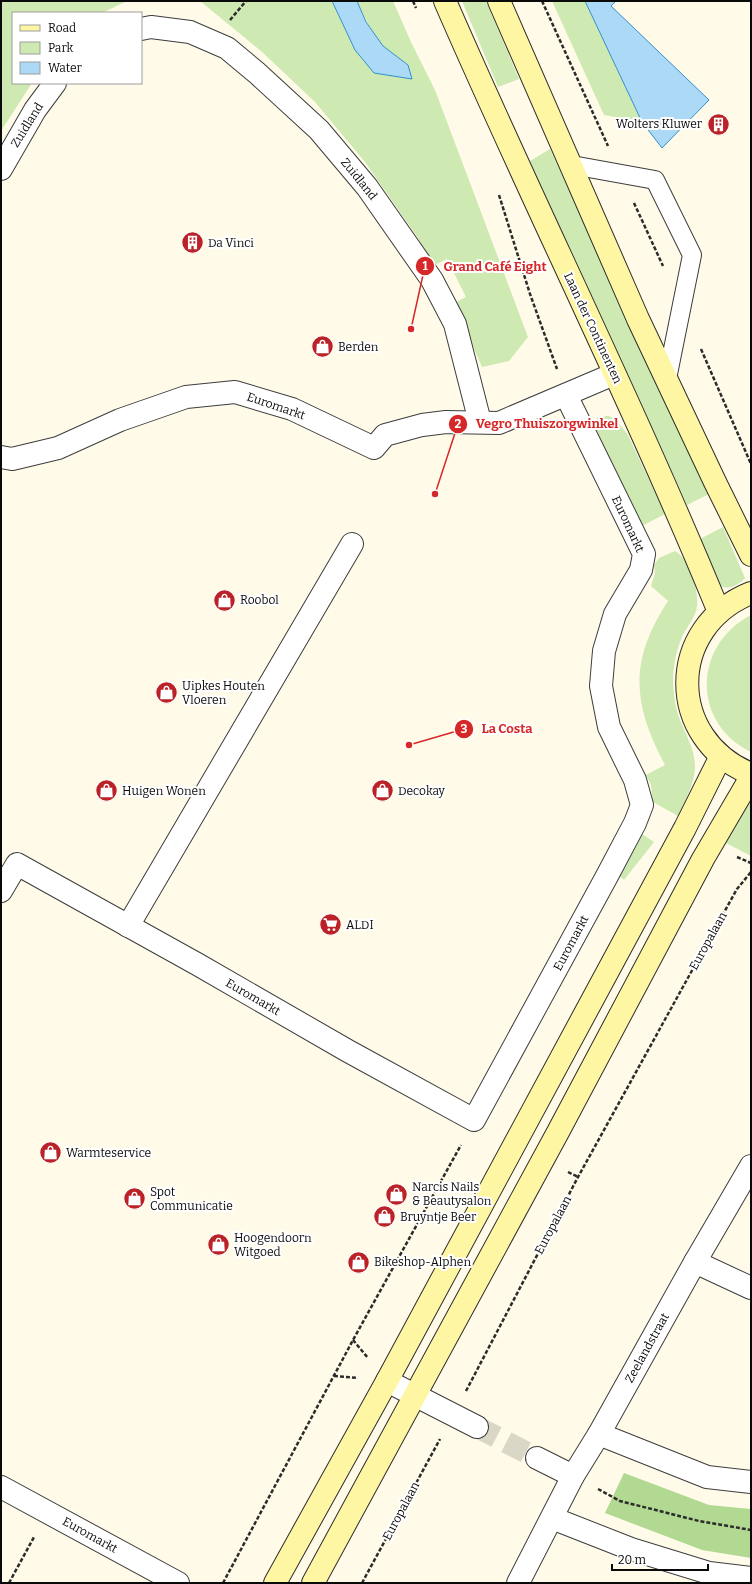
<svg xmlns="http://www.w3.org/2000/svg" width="752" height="1584" viewBox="0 0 752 1584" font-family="Bitter,serif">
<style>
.green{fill:#cee9b2}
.forest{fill:#b1d991}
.water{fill:#acdaf6;stroke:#338fce}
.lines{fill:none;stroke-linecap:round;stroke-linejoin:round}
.street-tunnel{stroke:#dad7c7;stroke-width:22;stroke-dasharray:22 11;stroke-linecap:butt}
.lane-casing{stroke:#3d3d3d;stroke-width:20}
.street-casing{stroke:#3d3d3d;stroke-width:24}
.secondary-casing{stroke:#2c2c2c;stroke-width:24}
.path{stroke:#2c2c2c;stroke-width:2.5;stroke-dasharray:4 2;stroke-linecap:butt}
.lane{stroke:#fff;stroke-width:18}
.street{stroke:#fff;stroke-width:22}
.secondary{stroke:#fff6a3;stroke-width:22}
.labels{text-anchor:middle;stroke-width:4;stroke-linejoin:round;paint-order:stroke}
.poi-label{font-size:12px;fill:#0a0a0a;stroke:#fff;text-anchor:start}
.street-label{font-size:12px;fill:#0a0a0a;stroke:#fff}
.leader{fill:none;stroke:#d62828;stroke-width:1.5}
.callout-dot{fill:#d62828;stroke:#fff;stroke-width:1.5}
.mark-label{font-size:12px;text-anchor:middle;font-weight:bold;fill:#fff}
.callout-label{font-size:13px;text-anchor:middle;font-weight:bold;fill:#d62828;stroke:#fff;stroke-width:4;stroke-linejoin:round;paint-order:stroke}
</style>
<rect width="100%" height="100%" fill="#fffbe8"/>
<g class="green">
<path d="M1,1h126l-25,12h-89v70h19l-31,48z"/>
<path d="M200,1h132l23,49 57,29c-5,-23 -17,-19 -30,-34 -11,-14 -18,-28 -25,-44h36l18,41 24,48 93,247 -19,24 -27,6 -28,-64 12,-6 -19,-38 -14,7 -15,-28 -53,-76 -50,-60 -54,-51z"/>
<path d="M462,1h24l33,78 -21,8z"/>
<path d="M552,1h33l57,121 -38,-7z"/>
<path d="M550,149l159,345 -22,11 -157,-344z"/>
<path d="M601,416h8l8,5 11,14 37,79 -25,13 -42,-93 -3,-10 2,-6z"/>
<path d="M723,527l22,51c-5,6 -17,13 -24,8l-21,-47z"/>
<path d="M675,551c15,8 26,43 21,60 -3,9 -9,16 -13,24 -7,15 -10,32 -10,48 1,15 3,30 10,44 6,14 12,25 12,40 0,17 -11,34 -17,49l-25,-14 -2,-17 -5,-10 19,-10c-33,-62 -36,-104 3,-164l-17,-15 4,-13 -1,-8 5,-7z"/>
<path d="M751,615v137c-60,-29 -58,-107 0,-137z"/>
<path d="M751,802v54l-27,-14 17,-30z"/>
<path d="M642,834l12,8 -30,38 -5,-4z"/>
</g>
<path class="forest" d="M624,1473l85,32 42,4v49l-49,-8 -97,-37z"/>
<g class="water">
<path d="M332,1h25l9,21 17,24 25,19 4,14 -38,-6 -19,-23z"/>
<path d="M585,1h31l-5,5 98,94 -47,48 -20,-26z"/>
</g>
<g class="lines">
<path class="street-tunnel" d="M477,1427l60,31"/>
<defs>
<path id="lane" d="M572,165l83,15 37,75 -25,124"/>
<g id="street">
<path d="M141,29l10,-2 39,5 37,16 30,25 62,57 48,57 65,93 23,44 25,98"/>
<path d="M1,169l34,-59 20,-27"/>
<path d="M1,457l11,2 46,-11 62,-28 66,-23 49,-5 57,17 82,39 11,-13 37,-10 24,-3 53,1 115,-49"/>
<path d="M1,891l16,-27 180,100 151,87 126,69 133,-244 28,-53 7,-18 -7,-25 -26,-53 -8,-41 3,-35 11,-37 26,-44 3,-16 -78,-159"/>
<path d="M128,926l224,-382"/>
<path d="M695,1262l56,26"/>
<path d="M387,1381l90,46"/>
<path d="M599,1434l108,43 44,5"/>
<path d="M537,1458l36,18"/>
<path d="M1,1487l177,96"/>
<path d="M552,1518l79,31 78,24 42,5"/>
<path d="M518,1583l55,-107 26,-42 96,-172 56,-96"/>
</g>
<g id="secondary">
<path d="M445,1c89,205 189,404 274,611"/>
<path d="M499,1l139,318 77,163 36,73"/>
<path d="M751,593c-85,34 -85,146 0,181"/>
<path d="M275,1583l112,-202 298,-553 36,-72"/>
<path d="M313,1583l245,-451 145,-273 48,-82"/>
</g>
</defs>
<use href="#lane" class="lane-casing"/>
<use href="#street" class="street-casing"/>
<use href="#secondary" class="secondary-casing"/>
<g class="path">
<path d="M413,1l3,7"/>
<path d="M542,1l66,145"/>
<path d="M230,20l16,-19"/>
<path d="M499,195l31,99 27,75"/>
<path d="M634,203l29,63"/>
<path d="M701,349l50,115"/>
<path d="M737,857l14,6"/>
<path d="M568,1172l10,5"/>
<path d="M353,1340l15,18"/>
<path d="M334,1376l24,2"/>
<path d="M466,1391l112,-214 159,-288 14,-17"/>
<path d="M598,1489l22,12 79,20 52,9"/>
<path d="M9,1583l25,-46"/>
<path d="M223,1583l130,-243 108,-195"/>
<path d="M362,1583l78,-144"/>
</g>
<use href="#lane" class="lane"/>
<use href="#street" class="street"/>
<use href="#secondary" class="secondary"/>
</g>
<defs>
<symbol id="building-disc" viewBox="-11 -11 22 22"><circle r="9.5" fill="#bb2228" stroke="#fff"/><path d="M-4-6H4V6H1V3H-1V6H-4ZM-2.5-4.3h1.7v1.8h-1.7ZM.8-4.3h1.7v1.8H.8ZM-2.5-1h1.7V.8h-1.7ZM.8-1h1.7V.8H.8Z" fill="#fff"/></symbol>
<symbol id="shop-disc" viewBox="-11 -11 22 22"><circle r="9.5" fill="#bb2228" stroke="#fff"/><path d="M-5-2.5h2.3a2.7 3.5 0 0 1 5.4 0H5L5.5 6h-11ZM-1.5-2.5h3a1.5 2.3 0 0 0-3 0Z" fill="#fff"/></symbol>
<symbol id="supermarket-disc" viewBox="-11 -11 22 22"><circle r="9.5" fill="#bb2228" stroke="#fff"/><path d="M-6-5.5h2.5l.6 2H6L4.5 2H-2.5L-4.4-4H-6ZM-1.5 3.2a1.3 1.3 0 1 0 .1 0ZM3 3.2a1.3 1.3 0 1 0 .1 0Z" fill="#fff"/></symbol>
</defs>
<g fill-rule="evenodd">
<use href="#building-disc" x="706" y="112" width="25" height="25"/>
<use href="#building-disc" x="180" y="230" width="25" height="25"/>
<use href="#shop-disc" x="310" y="334" width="25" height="25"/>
<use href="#shop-disc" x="212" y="588" width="25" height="25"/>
<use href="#shop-disc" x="154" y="680" width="25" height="25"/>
<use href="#shop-disc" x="94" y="778" width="25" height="25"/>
<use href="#shop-disc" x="370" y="778" width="25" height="25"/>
<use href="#supermarket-disc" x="318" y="912" width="25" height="25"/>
<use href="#shop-disc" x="38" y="1140" width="25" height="25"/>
<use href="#shop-disc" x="384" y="1182" width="25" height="25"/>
<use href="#shop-disc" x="122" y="1186" width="25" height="25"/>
<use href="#shop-disc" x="372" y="1204" width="25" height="25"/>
<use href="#shop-disc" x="206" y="1232" width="25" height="25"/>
<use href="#shop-disc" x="346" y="1250" width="25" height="25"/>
</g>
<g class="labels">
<g class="poi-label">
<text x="702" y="128" text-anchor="end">Wolters Kluwer</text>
<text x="208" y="247">Da Vinci</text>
<text x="338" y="351">Berden</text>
<text x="240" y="604">Roobol</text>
<text x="182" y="690">Uipkes Houten<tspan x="182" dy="14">Vloeren</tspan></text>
<text x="122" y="795">Huigen Wonen</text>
<text x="398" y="795">Decokay</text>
<text x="346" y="929">ALDI</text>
<text x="66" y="1157">Warmteservice</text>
<text x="412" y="1191">Narcis Nails<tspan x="412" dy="14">&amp; Beautysalon</tspan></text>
<text x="150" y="1196">Spot<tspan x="150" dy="14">Communicatie</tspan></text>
<text x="400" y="1221">Bruyntje Beer</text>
<text x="234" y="1242">Hoogendoorn<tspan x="234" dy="14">Witgoed</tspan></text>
<text x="374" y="1266">Bikeshop-Alphen</text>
</g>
<g class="street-label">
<text transform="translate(27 125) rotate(-58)" y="4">Zuidland</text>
<text transform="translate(359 179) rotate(51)" y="4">Zuidland</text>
<text transform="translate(593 328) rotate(65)" y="4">Laan der Continenten</text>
<text transform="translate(276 406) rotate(19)" y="4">Euromarkt</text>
<text transform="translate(628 524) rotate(65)" y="4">Euromarkt</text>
<text transform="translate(708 941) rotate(-61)" y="4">Europalaan</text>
<text transform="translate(571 943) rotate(-62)" y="4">Euromarkt</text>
<text transform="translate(253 997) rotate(30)" y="4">Euromarkt</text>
<text transform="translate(553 1225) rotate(-62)" y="4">Europalaan</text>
<text transform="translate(647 1348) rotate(-61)" y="4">Zeelandstraat</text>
<text transform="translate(401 1511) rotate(-62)" y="4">Europalaan</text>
<text transform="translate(90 1535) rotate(29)" y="4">Euromarkt</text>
</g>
</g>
<path class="leader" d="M411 329L425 266M435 494L458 424M409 745L464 729"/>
<g class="callout-dot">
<circle cx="411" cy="329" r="4"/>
<circle cx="435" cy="494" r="4"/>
<circle cx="409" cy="745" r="4"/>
<circle cx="425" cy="266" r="10"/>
<circle cx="458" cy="424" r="10"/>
<circle cx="464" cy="729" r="10"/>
</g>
<g class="mark-label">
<text x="425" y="270">1</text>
<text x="458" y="428">2</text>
<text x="464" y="733">3</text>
</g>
<g class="callout-label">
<text x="495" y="271">Grand Café Eight</text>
<text x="547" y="428">Vegro Thuiszorgwinkel</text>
<text x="507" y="733">La Costa</text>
</g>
<rect width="752" height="1584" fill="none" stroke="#0a0a0a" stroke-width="4"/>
<rect x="12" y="12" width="130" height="72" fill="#ffffff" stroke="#9d9d9d"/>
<rect x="20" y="25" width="20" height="6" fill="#fff6a3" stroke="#9d9d9d"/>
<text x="48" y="32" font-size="12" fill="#0a0a0a">Road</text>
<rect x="20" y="42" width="20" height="12" fill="#cee9b2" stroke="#9d9d9d"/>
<text x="48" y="52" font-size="12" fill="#0a0a0a">Park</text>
<rect x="20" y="62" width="20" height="12" fill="#acdaf6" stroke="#9d9d9d"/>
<text x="48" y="72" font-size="12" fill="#0a0a0a">Water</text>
<path d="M612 1564v6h96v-6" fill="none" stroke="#0a0a0a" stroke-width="2"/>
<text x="618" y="1564" font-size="12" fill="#0a0a0a" stroke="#ffffff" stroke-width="3" paint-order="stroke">20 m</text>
</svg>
